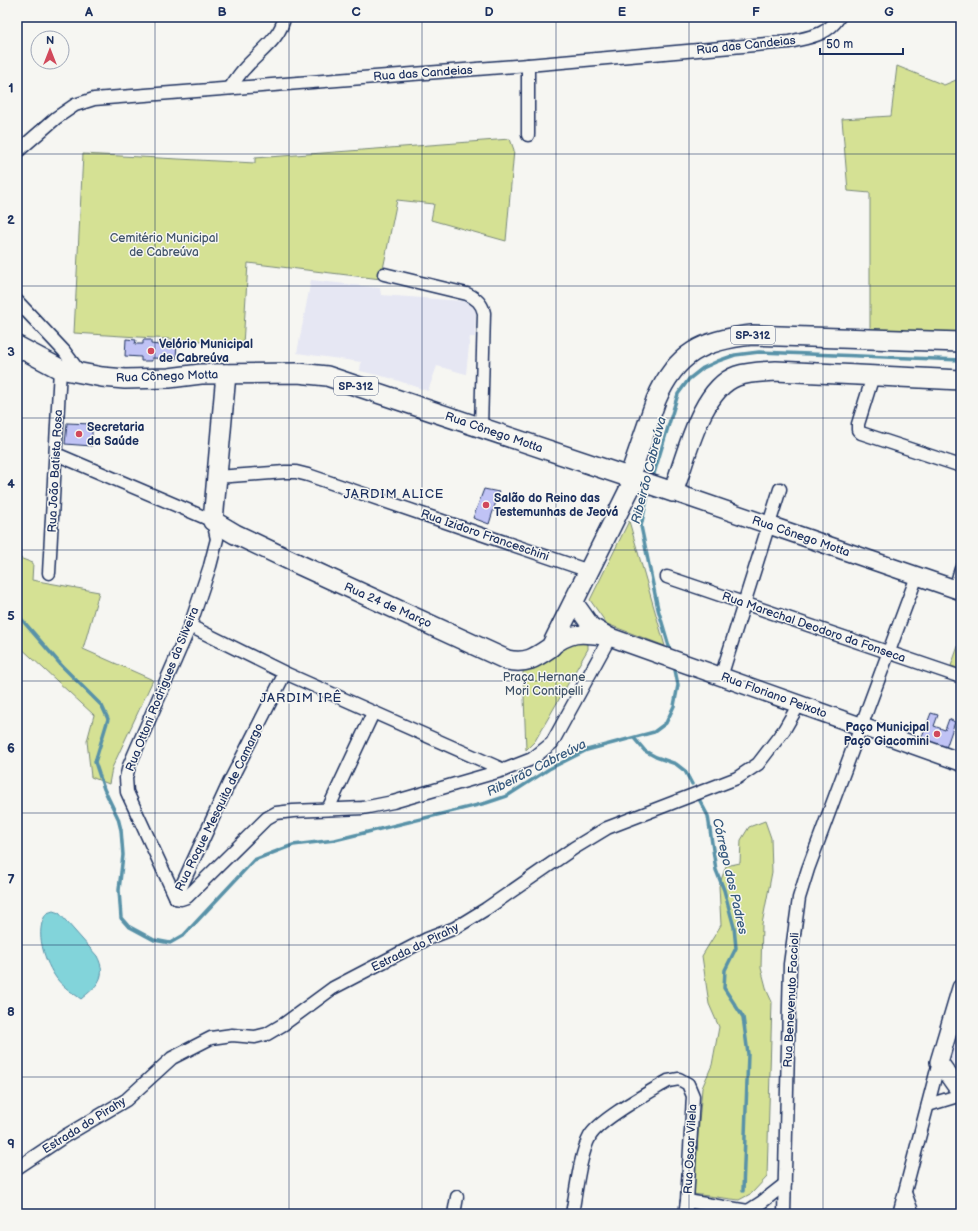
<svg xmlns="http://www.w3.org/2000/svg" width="978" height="1231" viewBox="0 0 978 1231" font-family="'Balsamiq Sans',sans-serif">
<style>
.built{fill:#e6e7f3}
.green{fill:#d5e194;stroke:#788879}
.water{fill:#82d4da;stroke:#5992a8}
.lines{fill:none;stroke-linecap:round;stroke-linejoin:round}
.stream{stroke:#5992a8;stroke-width:3.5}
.building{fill:#c0c3f5;stroke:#1b2f5e}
.street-casing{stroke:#1b2f5e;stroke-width:15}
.secondary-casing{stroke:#1b2f5e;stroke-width:20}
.primary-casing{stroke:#1b2f5e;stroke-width:22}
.street{stroke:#f6f6f2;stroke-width:12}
.secondary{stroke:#f6f6f2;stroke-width:17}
.primary{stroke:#f6f6f2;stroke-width:19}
.grid{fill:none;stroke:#1b2f5e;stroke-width:1;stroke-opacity:0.55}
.poi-dot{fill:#d1495b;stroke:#f6f6f2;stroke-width:1.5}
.labels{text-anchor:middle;stroke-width:3;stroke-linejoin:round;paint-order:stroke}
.shield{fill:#f6f6f2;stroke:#5d6b8a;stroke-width:1}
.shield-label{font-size:11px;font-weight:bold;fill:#1b2f5e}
.street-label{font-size:12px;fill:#1b2f5e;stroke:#f6f6f2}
.park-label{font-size:12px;fill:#405369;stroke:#f6f6f2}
.poi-label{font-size:12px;font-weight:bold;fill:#1b2f5e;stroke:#f6f6f2;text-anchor:start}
.water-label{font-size:13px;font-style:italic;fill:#35587d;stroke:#f6f6f2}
.neighbourhood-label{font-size:13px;letter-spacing:1px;fill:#1b2f5e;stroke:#f6f6f2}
.neatline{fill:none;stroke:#1b2f5e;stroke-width:1.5}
.grid-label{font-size:13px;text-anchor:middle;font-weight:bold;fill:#1b2f5e}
</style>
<rect width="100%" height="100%" fill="#f6f6f2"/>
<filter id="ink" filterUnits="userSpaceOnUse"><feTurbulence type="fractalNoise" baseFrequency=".025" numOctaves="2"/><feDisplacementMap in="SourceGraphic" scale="8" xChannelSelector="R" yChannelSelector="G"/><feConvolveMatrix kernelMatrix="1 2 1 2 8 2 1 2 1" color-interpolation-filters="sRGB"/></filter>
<g filter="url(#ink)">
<g class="built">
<path d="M311,280l69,8 1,7 83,6 6,3 5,6 1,3 -1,24h-5l-4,37 -29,-8 -9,25 -38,-13 -30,-7 1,-9 -64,-9z"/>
<path d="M961,1009v66l-13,-20z"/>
</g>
<g class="green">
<path d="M897,66l47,19 17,-7v256l-91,-3v-138l-22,-2 -6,-72 49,-3z"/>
<path d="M510,139l4,11 -8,91 -75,-21 3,-16 -37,-4 -16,79 -133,-16 -5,82 -40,-4 -129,-8 9,-179 172,9v-5z"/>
<path d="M629,521l36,125 -58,-22 -17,-24z"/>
<path d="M17,557l16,6 -1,17 67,12 -16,57 70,31 -41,88 -3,16 -18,-7 -4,-36 7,-26 -75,-69 -2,-3z"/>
<path d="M961,638v31l-10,-3z"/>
<path d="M571,640l17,3v6l-53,92 -9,9 -3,-80z"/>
<path d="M765,821l6,17 1,34 -10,52 -1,44 6,23 5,11 -5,175 -15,16 -13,7 -46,-6 9,-106 10,-23 7,-38 -10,-23 -7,-48 19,-31 -2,-39 7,-20 14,-3 1,-23 8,-13z"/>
</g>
<path class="water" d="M53,911l6,2 38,43c11,21 0,30 -16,43 -8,-6 -18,-12 -24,-20 -12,-16 -24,-49 -10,-66z"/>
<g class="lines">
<g class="stream">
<path d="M652,480l26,-86 11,-15 14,-11 15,-7 17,-6 24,-3 202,8"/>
<path d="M649,490l-8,36 17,83 13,44"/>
<path d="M17,614l45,52 40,40 6,13 -13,43 9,27 14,29 3,12 2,25 -4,35 2,28 7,8 26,14 16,3 14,-8 70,-75 39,-15 42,-5 151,-37 21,-7 42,-27 38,-19 67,-18 12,-9 8,-17 4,-21 -4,-20"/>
<path d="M634,738l11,13 11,6 20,7 9,7 7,13"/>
<path d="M699,799l9,17 8,54 8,20 10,37 2,21 -11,22 -1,18 19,29 5,37 -5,137"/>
</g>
</g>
<g class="building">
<path d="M126,339l10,1 -1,4h8v-4h8v4l8,1v-4l18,1 -1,17 -24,-1v3h-11v-4l-16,-1z"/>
<path d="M67,423l25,1v22l-27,-2z"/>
<path d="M484,489l15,3 -10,32 -16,-6z"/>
<path d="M931,713l7,2 -4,11 11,4 4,-11 6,3 -9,26 -25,-9z"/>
</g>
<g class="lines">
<defs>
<g id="street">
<path d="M528,65v70"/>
<path d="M230,88c5,-7 9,-14 15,-20 13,-15 37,-31 39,-51"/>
<path d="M17,152l39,-34 19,-13 19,-6 434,-34 261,-23c20,-5 38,-6 50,-25"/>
<path d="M384,274l83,20c9,4 15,9 17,19l-3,115"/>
<path d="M17,301l47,50 17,23"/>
<path d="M873,376l-15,48v6l3,3 100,33"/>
<path d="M56,454l157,67 4,18 -7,27 -20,60 -61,140 -3,12 1,14 49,106"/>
<path d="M217,477l68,-5h11l12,3 281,96"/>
<path d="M49,573l11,-204"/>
<path d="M667,577l294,100"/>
<path d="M955,589l6,-20"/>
<path d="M190,626l95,47 219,97"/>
<path d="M721,677l59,-188"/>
<path d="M328,809l45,-96"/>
<path d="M176,898l5,1 6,-2 80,-79 9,-5 17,-2 70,-3 30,-6 111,-32 28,-11 20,-16 58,-106"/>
<path d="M176,898l53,-115 56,-110"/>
<path d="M928,1105l33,-10"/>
<path d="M17,1168l48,-32 61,-36 46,-42 39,-20 21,-3 23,2 12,-3 17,-10 49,-36 94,-49 28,-11 31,-19 88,-61 33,-20 130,-50 21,-14 26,-34 15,-26"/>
<path d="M905,1193l8,21"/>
<path d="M687,1201l61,10 5,3"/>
<path d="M748,1211l14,-9 23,-18"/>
<path d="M454,1214l3,-17"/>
<path d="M572,1214c4,-22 8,-60 18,-78 10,-17 60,-44 78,-55l11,-2 9,5 5,12 -6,105 -2,13"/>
<path d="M784,1214l6,-250 9,-66 9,-29 109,-293"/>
<path d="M899,1214l40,-152"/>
</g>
<g id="secondary">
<path d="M673,492l288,99"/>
<path d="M574,602l17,24 19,11 351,125"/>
<path d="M551,647c20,-15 28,-14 53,-11"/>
<path d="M961,988l-22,74 22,31"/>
</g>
<g id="primary">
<path d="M17,346l43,23 42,8 23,2 44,-1 32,-4 97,-1 29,3 346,116c13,-33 27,-103 64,-116 12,-4 26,-4 39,-5l185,9"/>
<path d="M226,374l-13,147 22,13 65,31 207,95c20,4 28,-2 44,-13l83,-167"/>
<path d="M629,478l27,-78c20,-47 47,-60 96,-65l209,7"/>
</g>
</defs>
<use href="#street" class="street-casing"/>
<use href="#secondary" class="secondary-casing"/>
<use href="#primary" class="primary-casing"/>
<use href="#street" class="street"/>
<use href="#secondary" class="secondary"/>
<use href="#primary" class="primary"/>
</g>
</g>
<path class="grid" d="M155,17v1197M289,17v1197M422,17v1197M556,17v1197M689,17v1197M823,17v1197M17,154h944M17,286h944M17,418h944M17,550h944M17,681h944M17,813h944M17,945h944M17,1077h944"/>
<g class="poi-dot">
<circle cx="151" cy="351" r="4"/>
<circle cx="79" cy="434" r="4"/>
<circle cx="486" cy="505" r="4"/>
<circle cx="937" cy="734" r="4"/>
</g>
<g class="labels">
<g class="shield">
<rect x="731" y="326" width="44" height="18" rx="3"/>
<rect x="334" y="377" width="44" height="18" rx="3"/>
</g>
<g class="shield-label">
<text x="753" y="339">SP-312</text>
<text x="356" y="390">SP-312</text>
</g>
<g class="street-label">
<text transform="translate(746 45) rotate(-6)" y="4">Rua das Candeias</text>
<text transform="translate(423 73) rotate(-4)" y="4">Rua das Candeias</text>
<text transform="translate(167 376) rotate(-2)" y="4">Rua Cônego Motta</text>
<text transform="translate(494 432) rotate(19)" y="4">Rua Cônego Motta</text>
<text transform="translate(55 471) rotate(-87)" y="4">Rua João Batista Rosa</text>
<text transform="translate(485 535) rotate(19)" y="4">Rua Izidoro Franceschini</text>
<text transform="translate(801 536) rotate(19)" y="4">Rua Cônego Motta</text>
<text transform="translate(388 605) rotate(24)" y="4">Rua 24 de Março</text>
<text transform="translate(814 627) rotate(19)" y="4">Rua Marechal Deodoro da Fonseca</text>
<text transform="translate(162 689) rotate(-68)" y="4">Rua Ottoni Rodrigues da Silveira</text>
<text transform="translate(774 695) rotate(20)" y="4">Rua Floriano Peixoto</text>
<text transform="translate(219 807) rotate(-64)" y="4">Rua Roque Mesquita de Camargo</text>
<text transform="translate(415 947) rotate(-26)" y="4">Estrada do Pirahy</text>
<text transform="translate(791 1000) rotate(-87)" y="4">Rua Benevenuto Faccioli</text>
<text transform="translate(84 1125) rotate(-32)" y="4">Estrada do Pirahy</text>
<text transform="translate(690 1149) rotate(-87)" y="4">Rua Oscar Vilela</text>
</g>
<g class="park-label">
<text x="164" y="242">Cemitério Municipal<tspan x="164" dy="14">de Cabreúva</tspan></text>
<text x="544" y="681">Praça Hernane<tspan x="544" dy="14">Mori Contipelli</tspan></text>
</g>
<g class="poi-label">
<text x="159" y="348">Velório Municipal<tspan x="159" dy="14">de Cabreúva</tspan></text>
<text x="87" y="431">Secretaria<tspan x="87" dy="14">da Saúde</tspan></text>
<text x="494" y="502">Salão do Reino das<tspan x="494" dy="14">Testemunhas de Jeová</tspan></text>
<text x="929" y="731" text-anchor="end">Paço Municipal<tspan x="929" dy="14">Paço Giacomini</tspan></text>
</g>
<g class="water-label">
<text transform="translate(648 470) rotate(-76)" y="5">Ribeirão Cabreúva</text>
<text transform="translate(536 767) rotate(-27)" y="5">Ribeirão Cabreúva</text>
<text transform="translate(731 876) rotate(77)" y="5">Córrego dos Padres</text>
</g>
<g class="neighbourhood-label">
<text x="394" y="498">JARDIM ALICE</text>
<text x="301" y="702">JARDIM IPÊ</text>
</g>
</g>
<rect width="978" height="1231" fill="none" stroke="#f6f6f2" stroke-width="44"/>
<g transform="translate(50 50)"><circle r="19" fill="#f6f6f2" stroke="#9ea6b7"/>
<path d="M0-3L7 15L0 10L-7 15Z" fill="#d1495b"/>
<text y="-6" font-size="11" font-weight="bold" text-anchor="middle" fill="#1b2f5e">N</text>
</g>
<path d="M820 48v6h83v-6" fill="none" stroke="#1b2f5e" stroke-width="2"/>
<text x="826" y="48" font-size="12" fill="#1b2f5e" stroke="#f6f6f2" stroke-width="3" paint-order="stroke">50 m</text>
<rect x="22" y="22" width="934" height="1187" class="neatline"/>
<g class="grid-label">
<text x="89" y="16">A</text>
<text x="222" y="16">B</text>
<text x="356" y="16">C</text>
<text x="489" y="16">D</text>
<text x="622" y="16">E</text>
<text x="756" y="16">F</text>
<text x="889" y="16">G</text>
<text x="11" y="92">1</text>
<text x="11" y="224">2</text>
<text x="11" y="356">3</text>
<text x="11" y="488">4</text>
<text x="11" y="620">5</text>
<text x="11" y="752">6</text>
<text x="11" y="884">7</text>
<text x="11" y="1016">8</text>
<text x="11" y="1148">9</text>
</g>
</svg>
